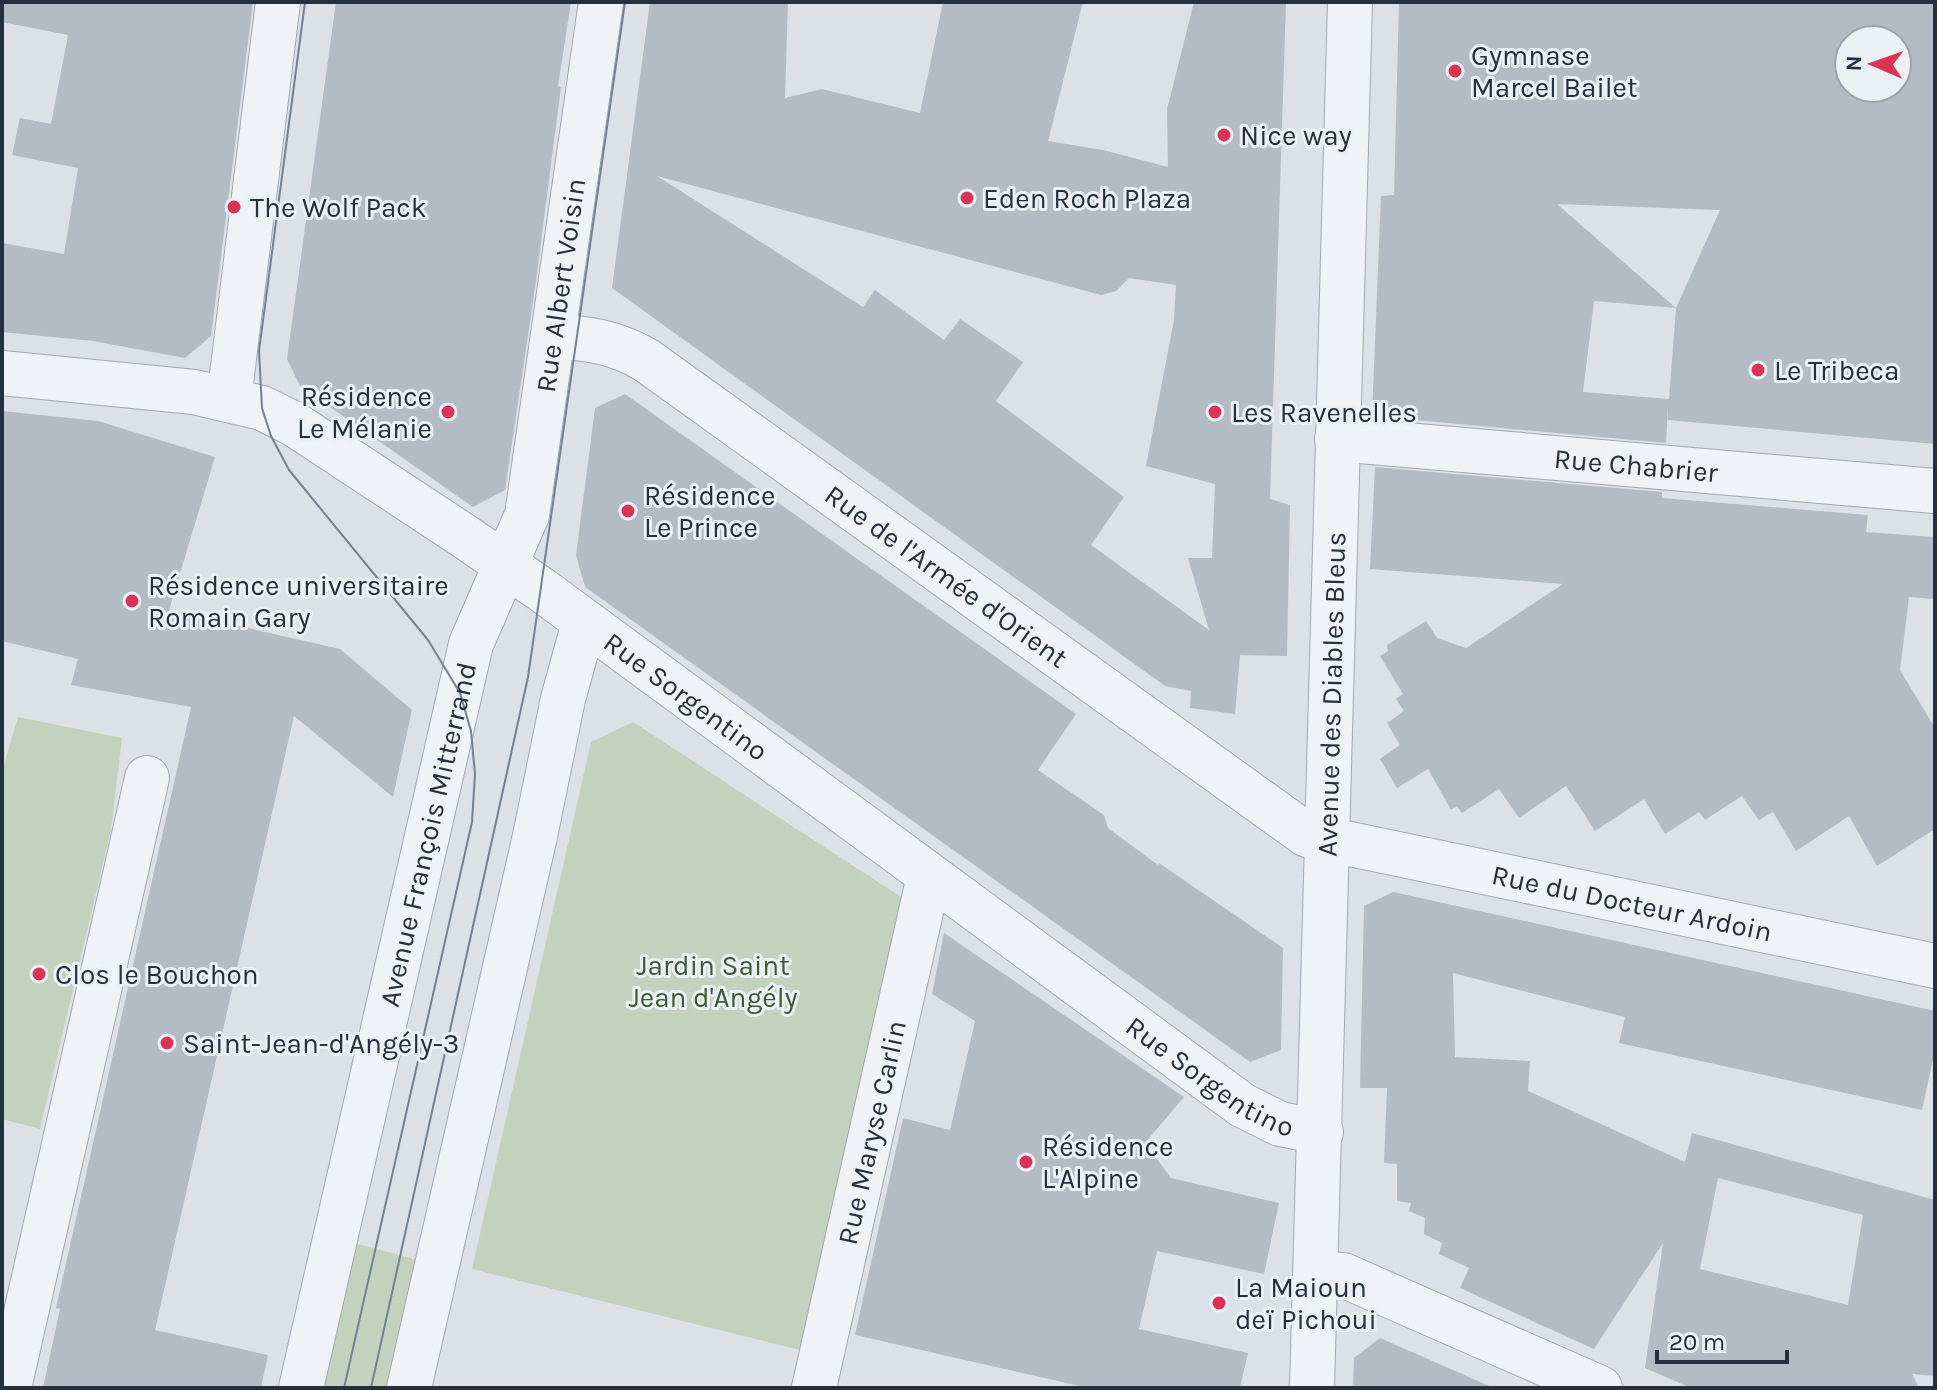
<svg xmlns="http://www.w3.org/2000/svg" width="1937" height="1390" viewBox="0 0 1937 1390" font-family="Karla,sans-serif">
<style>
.green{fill:#c3d2bc}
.building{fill:#b3bbc5;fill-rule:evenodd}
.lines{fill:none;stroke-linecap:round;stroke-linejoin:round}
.minor-casing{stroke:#a1a8b2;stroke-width:46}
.minor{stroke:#eff2f6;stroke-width:44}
.tram{stroke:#748193;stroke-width:2}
.poi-dot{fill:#db3356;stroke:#ebf0f5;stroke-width:3}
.labels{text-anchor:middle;stroke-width:6;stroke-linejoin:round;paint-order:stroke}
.poi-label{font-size:28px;fill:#24303f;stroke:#ebf0f5;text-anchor:start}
.street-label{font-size:28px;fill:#24303f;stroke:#ebf0f5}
.park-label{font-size:28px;fill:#3b5c30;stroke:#ebf0f5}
</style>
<rect width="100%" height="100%" fill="#dce1e8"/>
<g class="green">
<path d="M18,717l104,21 -11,92 -71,299 -38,-10v-347z"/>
<path d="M633,722l274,179 -103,450 -332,-82 119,-527z"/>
<path d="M346,1241l76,20 -28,127h-81z"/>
</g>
<g class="building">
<path d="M2,2h251l-42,334 -26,22 -92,-17 -91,-9v-89l62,11 14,-86 -66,-13 8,-37 31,6 17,-89 -66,-13z"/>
<path d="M336,2h235l-13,84 3,1 -25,194 -31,209 -32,17 -173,-121 -13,-27z"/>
<path d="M650,2h138l-3,96 37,-9 98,24 23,-111h140l-35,139 55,9 65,17 -1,-58 27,-107h92l-16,497 20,6 -3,151 -47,-1 -5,59 -45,-6 1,-17 -26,-5 -553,-398zM657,176l444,119 15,-4 13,-13 47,7 -2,35 -28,146 69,18 -3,74h-24l21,72 -118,-85 33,-48 -128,-96 27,-39 -63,-43 -16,21 -69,-50 -12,17z"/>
<path d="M1399,2h536v442l-267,-24v-13l-2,36 -294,-27 9,-220 13,-1zM1849,40h48v48h-48zM1557,204l163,6 -44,98zM1594,301l82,7 -7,91 -86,-7z"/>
<path d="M625,394l451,320 -38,56 66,45 4,13 50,37 1,-2 124,85 -2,102 -31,12 -665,-475 -9,-32 19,-147z"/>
<path d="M2,411l96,10 117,36 -46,153 171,39 72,61 -19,87 -99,-81 -139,614 113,25 -7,33h-218l17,-79 -4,-1 135,-601 -120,-22 7,-26 -76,-18z"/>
<path d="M1375,467l287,25v6l206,17 -2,17 69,5v62l-26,-2 -9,73 35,58v101l-58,37 -28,-50 -53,35 -23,-39 -14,8 -17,-24 -37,24 -6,-8 -34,22 -21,-35 -49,32 -29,-45 -47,32 -20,-29 -37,24 -5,-7 -6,4 -23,-41 -31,19 -17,-29 20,-14 -13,-22 17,-12 -8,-12 7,-5 -23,-38 8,-5 -1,-6 39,-24 11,17 29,10 97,-64 -193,-15z"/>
<path d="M1393,892l542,119v39l-13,60 -303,-67 6,-26 -172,-44 2,84 75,4 -2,30 157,71 7,-29 243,67v176l-23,-2 7,14h-228l-46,-20 18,-125 -69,106 -134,-61 9,-20 -30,-14 3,-11 -18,-9 1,-16 -16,-7 2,-8 -14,-2v-37l-13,-1 3,-75h-27l4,-182zM1718,1178l145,37 -15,90 -148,-36z"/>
<path d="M944,933l240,164 -39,46 26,35 108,25 -15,71 -107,-23 -18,78 109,24 -8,35h-152l-233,-53 48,-217 47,12 25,-109 -43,-27z"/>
<path d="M1380,1338l114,50h-141l1,-30z"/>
</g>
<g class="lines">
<defs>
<g id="minor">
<path id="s1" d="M554,337c35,1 61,5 92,23l661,475 628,131"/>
<path id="s2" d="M2,373l192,19 68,16 32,16 170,112 78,54 700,515 38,19 41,8"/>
<path d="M229,399l49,-397"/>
<path id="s3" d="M1337,439l598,52"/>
<path d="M1316,1274l27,1 257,113"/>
<path d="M9,1388l138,-610"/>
<path id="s4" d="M301,1388l170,-744 56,-129 74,-513"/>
<path d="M409,1388l126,-552 28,-137 21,-76"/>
<path id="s5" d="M814,1388l115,-512"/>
<path id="s6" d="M1312,1388l38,-1386"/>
</g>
</defs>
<use href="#minor" class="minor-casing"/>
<use href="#minor" class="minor"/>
<g class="tram">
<path d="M305,2l-46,349 3,57 9,28 18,34 139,170 32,53 11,38 4,43 -3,48 -128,566"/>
<path d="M371,1388l157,-711 97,-675"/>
</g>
</g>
<g class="poi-dot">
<circle cx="1455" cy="71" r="8"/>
<circle cx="1224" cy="135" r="8"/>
<circle cx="967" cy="198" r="8"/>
<circle cx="234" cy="207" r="8"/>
<circle cx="1758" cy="370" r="8"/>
<circle cx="448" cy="412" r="8"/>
<circle cx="1215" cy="412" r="8"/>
<circle cx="628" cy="511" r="8"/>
<circle cx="132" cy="601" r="8"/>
<circle cx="39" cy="974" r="8"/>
<circle cx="167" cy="1043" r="8"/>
<circle cx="1026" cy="1162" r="8"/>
<circle cx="1219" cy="1303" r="8"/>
</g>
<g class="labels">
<g class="poi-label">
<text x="1471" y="65">Gymnase<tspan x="1471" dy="32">Marcel Bailet</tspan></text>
<text x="1240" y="145">Nice way</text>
<text x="983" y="208">Eden Roch Plaza</text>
<text x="250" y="217">The Wolf Pack</text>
<text x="1774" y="380">Le Tribeca</text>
<text x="432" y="406" text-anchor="end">Résidence<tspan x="432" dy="32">Le Mélanie</tspan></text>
<text x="1231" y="422">Les Ravenelles</text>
<text x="644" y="505">Résidence<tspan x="644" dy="32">Le Prince</tspan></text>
<text x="148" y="595">Résidence universitaire<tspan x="148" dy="32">Romain Gary</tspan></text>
<text x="55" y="984">Clos le Bouchon</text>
<text x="183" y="1053">Saint-Jean-d'Angély-3</text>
<text x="1042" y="1156">Résidence<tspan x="1042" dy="32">L'Alpine</tspan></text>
<text x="1235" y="1297">La Maioun<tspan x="1235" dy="32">deï Pichoui</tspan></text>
</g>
<g class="street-label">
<text dy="10" stroke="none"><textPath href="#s4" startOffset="1136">Rue Albert Voisin</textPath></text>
<text dy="10" stroke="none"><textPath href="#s3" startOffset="300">Rue Chabrier</textPath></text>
<text dy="10" stroke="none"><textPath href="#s1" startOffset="466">Rue de l'Armée d'Orient</textPath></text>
<text dy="10" stroke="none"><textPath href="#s6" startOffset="694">Avenue des Diables Bleus</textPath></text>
<text dy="10" stroke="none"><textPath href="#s2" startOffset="776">Rue Sorgentino</textPath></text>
<text dy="10" stroke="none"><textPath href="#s4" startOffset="568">Avenue François Mitterrand</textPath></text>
<text dy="10" stroke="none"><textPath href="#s1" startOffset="1242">Rue du Docteur Ardoin</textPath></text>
<text dy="10" stroke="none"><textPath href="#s2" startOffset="1424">Rue Sorgentino</textPath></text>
<text dy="10" stroke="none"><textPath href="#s5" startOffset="262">Rue Maryse Carlin</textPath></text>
</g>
<g class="park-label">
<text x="713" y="975">Jardin Saint<tspan x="713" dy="32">Jean d'Angély</tspan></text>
</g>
</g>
<rect width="1937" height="1390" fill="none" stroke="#24303f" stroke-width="8"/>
<g transform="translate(1873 64) rotate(272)"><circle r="38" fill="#ebf0f5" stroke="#9ba3ac" stroke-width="2"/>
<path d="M0-6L14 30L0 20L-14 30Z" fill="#db3356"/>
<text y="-12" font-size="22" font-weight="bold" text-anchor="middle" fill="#24303f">N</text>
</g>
<path d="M1657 1350v12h130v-12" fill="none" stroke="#24303f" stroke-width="4"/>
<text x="1669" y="1350" font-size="24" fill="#24303f" stroke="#ebf0f5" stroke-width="6" paint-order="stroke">20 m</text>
</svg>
